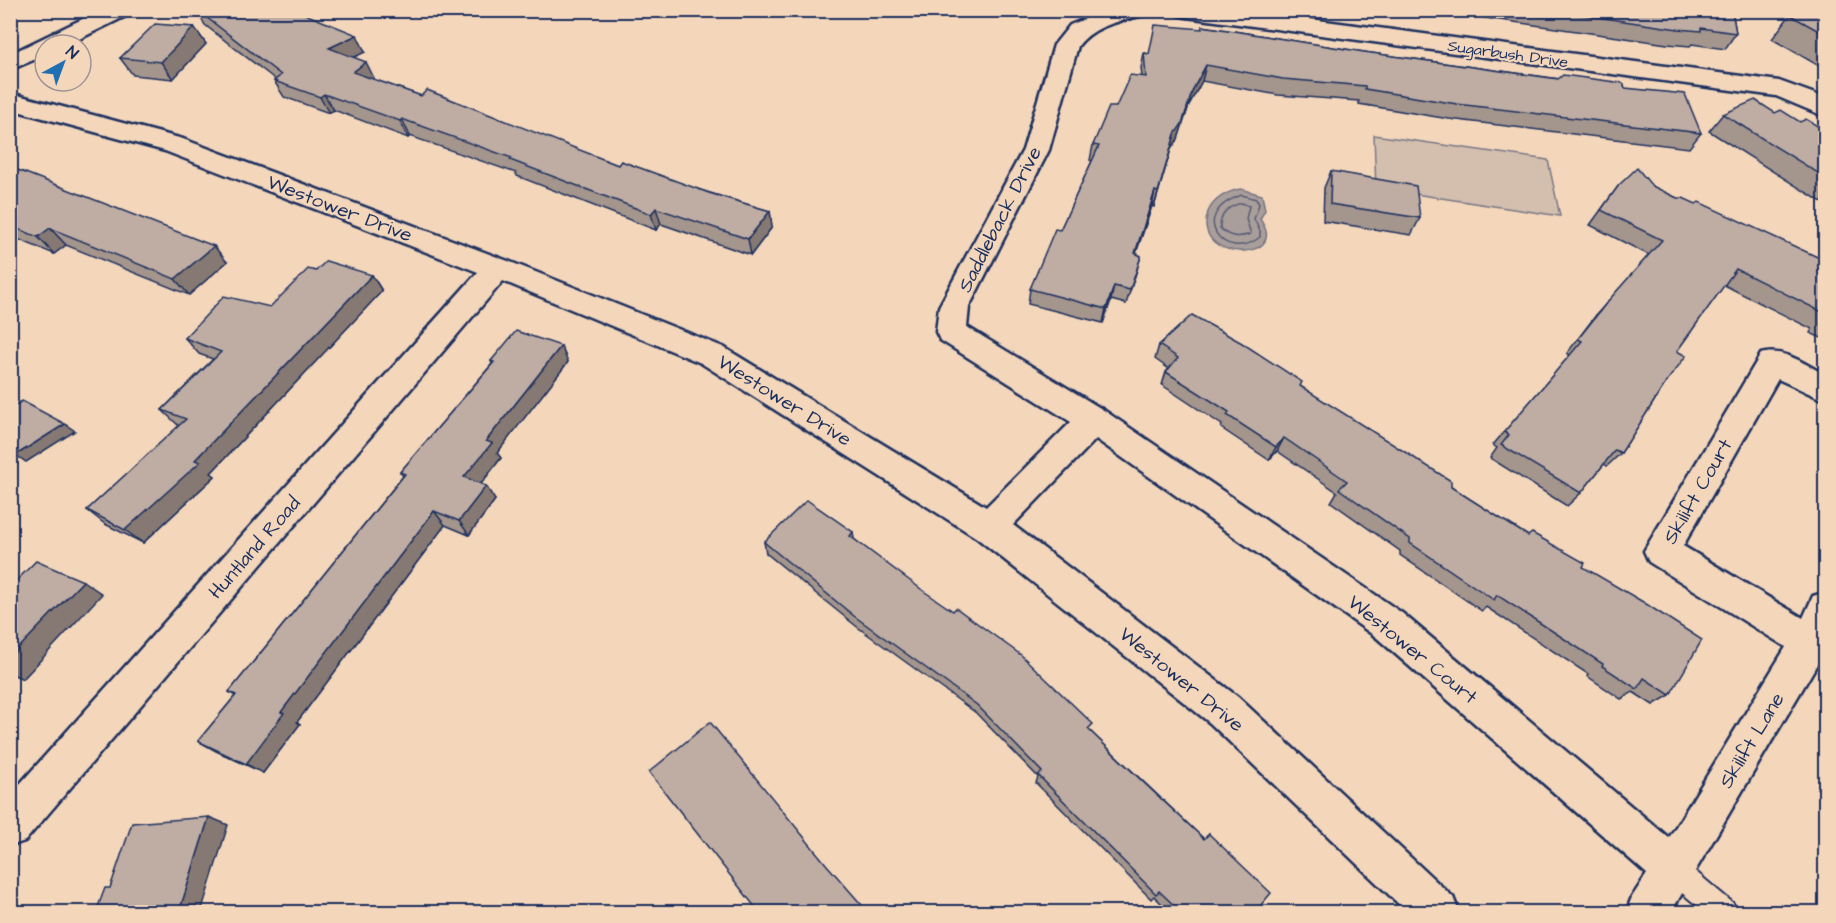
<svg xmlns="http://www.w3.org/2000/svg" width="1836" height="923" viewBox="0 0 1836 923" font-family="'Architects Daughter',sans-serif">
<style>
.green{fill:#d4bfae;stroke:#787786;stroke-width:1.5}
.water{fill:#aa9e9b;stroke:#717283;stroke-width:1.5}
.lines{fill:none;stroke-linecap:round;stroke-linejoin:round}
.shore{stroke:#545b76;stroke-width:1.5}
.service-casing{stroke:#1b2f5e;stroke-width:4}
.minor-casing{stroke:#1b2f5e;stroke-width:5}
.service{fill:#f4d7bb;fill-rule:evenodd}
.minor{fill:#f4d7bb;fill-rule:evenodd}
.wall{fill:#a4958d;stroke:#1b2f5e;stroke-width:1.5}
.shaded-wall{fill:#867973;stroke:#1b2f5e;stroke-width:1.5}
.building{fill:#bfada4;stroke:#1b2f5e;stroke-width:1.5}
.labels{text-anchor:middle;stroke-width:4.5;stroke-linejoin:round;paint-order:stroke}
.far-street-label{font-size:16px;fill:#1b2f5e;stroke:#f4d7bb}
.street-label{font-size:20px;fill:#1b2f5e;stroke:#f4d7bb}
</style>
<rect width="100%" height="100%" fill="#f4d7bb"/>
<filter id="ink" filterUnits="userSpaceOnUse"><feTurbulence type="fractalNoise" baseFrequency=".0167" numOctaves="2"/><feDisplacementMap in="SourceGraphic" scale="12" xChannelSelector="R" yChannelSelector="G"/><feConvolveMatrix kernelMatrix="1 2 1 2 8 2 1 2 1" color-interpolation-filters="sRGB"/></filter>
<g filter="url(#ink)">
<path class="green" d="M1374,135l174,25 12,56 -184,-28z"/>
<path class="water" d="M1241,189l21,6 3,15 -5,9c4,7 9,14 5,22 -8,18 -71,14 -57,-29 5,-13 20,-21 33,-23z"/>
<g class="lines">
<g class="shore">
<path d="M1242,195l14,4 3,5 -5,15 6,12v6c-35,28 -75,-23 -18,-42z"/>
<path d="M1242,203l7,3 -3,13 5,15c-12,4 -22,4 -31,-6 0,-15 8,-22 22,-25z"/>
</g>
<defs>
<path id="service" d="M1674,858l9,3 50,42 4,9h-32l-40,-33 -3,-9 3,-9z"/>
<g id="minor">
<path d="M101,10h30l-3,5 -61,30h-22v10l-35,15v-16z"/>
<path d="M1107,10h40l-3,5c-24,6 -50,10 -66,31l-29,104 -80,157 -2,20 138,84 297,202 267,225 117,-191 -137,-85 -5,-11 117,-197c22,-7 45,11 65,21v26l-48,-22 -95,167 120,72 10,-22 13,-4v57l-3,5 -152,258h-45l6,-15 15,-23 -271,-237 -280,-198 -83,86 225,172 215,200 6,15h-52l-197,-189 -233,-185 -276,-175 -198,-82 -478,560 -15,5v-51l468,-523 -313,-121 -155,-42v-16l173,46 325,122 215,86 263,160 85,-85 -131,-82 -4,-8 3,-25 84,-157 31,-105 16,-20z"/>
<path d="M1175,10h67l537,71 47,17v19l-50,-21 -590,-79 -8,-2z"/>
</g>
</defs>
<use href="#service" class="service-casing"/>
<use href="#minor" class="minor-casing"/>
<use href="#service" class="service"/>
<use href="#minor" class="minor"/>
</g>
<g class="wall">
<path d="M196,10h99l70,42 -11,5 20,21 -1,1 245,86 152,46 2,16 -21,28 -90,-31 -5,6 -139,-54 -1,-3 -106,-37 -2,2 -74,-28 -5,3 -45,-16 -10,-16 2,-1 -71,-55z"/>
<path d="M1413,10h319l4,23 -11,16 -33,-5 -2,2 -23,-2 -210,-30 -1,3z"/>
<path d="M1826,10v60l-54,-31 18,-24z"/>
<path d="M1202,26l162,26 261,36 76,45 -12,15 -240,-29 -90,-15v-3l-81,-6 -76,-14 -13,24 -11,34 -7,10 -17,58 -2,-1 -16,47 5,3 -4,14 -11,34 -15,-4 -8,23 -75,-19 2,-15 30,-59 32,-69 -2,-1 3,-15 23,-38 26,-31 -1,-8 3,-15 5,1 53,-25z"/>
<path d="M194,27l12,17 -33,35 -40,-4 -13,-17z"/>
<path d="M1775,113l51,18v74l-117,-74 14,-17z"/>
<path d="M10,167l217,95 -38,33 -123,-50 -12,9 -44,-18z"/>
<path d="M1331,171l89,47 -9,17 -88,-14 1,-33z"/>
<path d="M1619,185l33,1 25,12 19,6 130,57v79l-16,-7 2,-4 -88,-44 -47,66 -10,30 -46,72 -14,13 -3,-2 -23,29 -14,13 -77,-48 7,-10 -4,-3 77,-90 -3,-2 29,-38 53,-60 -59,-30z"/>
<path d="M316,271l56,4 10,16 -171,182 4,3 -72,67 -38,-19 -18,-14 92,-84 -17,-16 51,-51 -14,-5 -14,-16 85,-31z"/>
<path d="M1159,345l141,41 151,101 77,49 55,31 87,128 -17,10 -20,-13 -12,7 -34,-23 1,-2 -102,-67 -4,4 -82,-56v-4l-69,-49 6,-10 -60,-41 -8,9 -48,-32 1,-3 -60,-40 4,-13 3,-3 -14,-10z"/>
<path d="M561,346l7,16 -71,91 4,5 -20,26 14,16 -26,35 -24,-10 -148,197 3,2 -37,49 -47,-22 -18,-10 37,-45 -6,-4 174,-216 -3,-4 92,-108 -1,-3z"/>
<path d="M853,532l1,7 236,192 114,108 5,-5 46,78h-85l-16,-16 -3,3 -115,-116 2,-6 -62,-64 -120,-87 -90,-73 -2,-11z"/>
<path d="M1826,904v8h-4z"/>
</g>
<g class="shaded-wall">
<path d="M194,27l12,17 -33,35 -12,-17z"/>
<path d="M357,35l8,17 -27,13 -9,-17z"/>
<path d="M366,62l8,16 -13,10 -8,-16z"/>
<path d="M1206,65l-4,16 -13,24 -11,34 -7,10 -17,58 21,-73 18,-45z"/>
<path d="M324,94l10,16 -5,3 -9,-16z"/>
<path d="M402,119l8,17 -2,2 -8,-17z"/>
<path d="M1155,191l-3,15 -21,62 4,-15z"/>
<path d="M656,208l5,16 -5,6 -5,-16z"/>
<path d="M770,211l2,16 -21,28 -3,-16z"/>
<path d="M50,228l16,17 -12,9 -16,-17z"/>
<path d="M214,246l13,16 -38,33 -14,-16z"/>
<path d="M372,275l10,16 -171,182 4,3 -72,67 -18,-13 70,-70z"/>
<path d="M1114,286l-3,14 -8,23 3,-14z"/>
<path d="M561,346l7,16 -71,91 4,5 -27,34 -10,-15 22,-36z"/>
<path d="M65,424l10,7 -49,31 -10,-7z"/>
<path d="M1284,438l-7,13 -8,9 7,-13z"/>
<path d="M486,486l9,14 -26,35 -10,-14z"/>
<path d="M434,511l11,14 -148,197 3,2 -37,49 -17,-9 35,-52z"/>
<path d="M83,581l19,13 -79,85 -13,-6v-16z"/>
<path d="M209,817l19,8 -27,87h-22z"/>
</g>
<g class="building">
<path d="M197,10h98l62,25 -28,13 37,14 -13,10 68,24 6,-6 191,75 3,-4 88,32 61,18 -22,28 -92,-31 -5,6 -141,-54 2,-2 -110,-39 -2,2 -76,-27 -4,3 -46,-16 7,-6z"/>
<path d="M1549,10h183l4,23 -35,-5v3l-23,-2z"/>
<path d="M1801,10h25v25l-36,-20z"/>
<path d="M155,24l39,3 -33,35 -41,-4z"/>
<path d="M1155,25l47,4v-3l162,26 194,27 5,-4 60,8 2,5 60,6 16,39 -244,-29 -92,-15v-3l-82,-7 -77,-14 -13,24 -11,35 -7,10 -17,58 -3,-1 -20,62 6,3 -11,34 -16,-4 -8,23 -76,-20 25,-60 5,1 39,-84 -6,-1 16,-38h7l14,-32 16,2 -2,-24 5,1z"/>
<path d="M1755,100l20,13 6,-3 19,12 6,-3 20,12v47l-103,-64z"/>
<path d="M10,167l204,79 -39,33 -125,-51 -12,9 -28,-11z"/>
<path d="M1637,168l15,18 25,12h6l13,6 3,-2 127,59v53l-90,-45 -59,82 9,5 -19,25 -46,72 -6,-3 -34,43 -80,-48 8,-10 -5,-3 78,-91 -4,-2 30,-38 54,-61 -61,-30 18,-25z"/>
<path d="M1331,171l85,15 4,32 -90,-14z"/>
<path d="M326,261l46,14 -177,185 5,2 -75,68 -38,-20 99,-91 -24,-9 59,-58 -36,-14 39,-42 46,11 38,-38 8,2z"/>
<path d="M1192,315l50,28 60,39 -2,4 151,95v6l77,49 4,-3 53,30 -2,4 60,35 59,38 -32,55 -26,-17 -7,11 -35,-23 1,-2 -106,-69 -3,5 -84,-57v-4l-71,-50 8,-8 -63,-43 -8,9 -49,-32 2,-3 -63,-40 12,-14 -19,-13z"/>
<path d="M516,331l45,15 -75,95 6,2 -28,34 22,9 -27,35 -25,-10 -153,201 3,1 -38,51 -48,-23 38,-46 -7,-3 176,-218 -5,-2 94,-110 -3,-1z"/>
<path d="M22,401l43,23 -49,31 -6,-7v-40z"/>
<path d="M807,500l46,32 -3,4 75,56 28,19 3,-3 65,47 72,69 -5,5 54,52 62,58 5,-5 62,59 -16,19h-74l-22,-21 -3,3 -118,-119 4,-3 -65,-67 -123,-89 -90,-74z"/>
<path d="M36,561l47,20 -73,76v-70z"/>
<path d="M710,722l116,142 42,48h-109l-110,-140z"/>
<path d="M209,817l-30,95h-83l9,-24h5l22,-65z"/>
</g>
</g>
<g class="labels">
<g class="far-street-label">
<text transform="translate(1508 53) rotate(8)" y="6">Sugarbush Drive</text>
</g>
<g class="street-label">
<text transform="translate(340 208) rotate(21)" y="7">Westower Drive</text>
<text transform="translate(999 219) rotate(-63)" y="7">Saddleback Drive</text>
<text transform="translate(785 400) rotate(32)" y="7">Westower Drive</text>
<text transform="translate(1697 491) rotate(-60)" y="7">Skilift Court</text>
<text transform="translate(254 547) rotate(-49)" y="7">Huntland Road</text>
<text transform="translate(1413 649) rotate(39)" y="7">Westower Court</text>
<text transform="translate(1182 679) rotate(39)" y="7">Westower Drive</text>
<text transform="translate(1751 740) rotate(-59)" y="7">Skilift Lane</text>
</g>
</g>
<rect width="1836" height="923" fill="none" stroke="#f4d7bb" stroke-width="36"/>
<rect x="18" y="18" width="1800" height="887" fill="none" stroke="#1b2f5e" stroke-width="2" filter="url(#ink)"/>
<g transform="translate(63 63) rotate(41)"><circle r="28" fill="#f4d7bb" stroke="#9d9496" stroke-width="1.5"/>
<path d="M0-4.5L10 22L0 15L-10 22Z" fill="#1f6fb2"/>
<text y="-9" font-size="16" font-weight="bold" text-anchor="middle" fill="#1b2f5e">N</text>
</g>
</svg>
